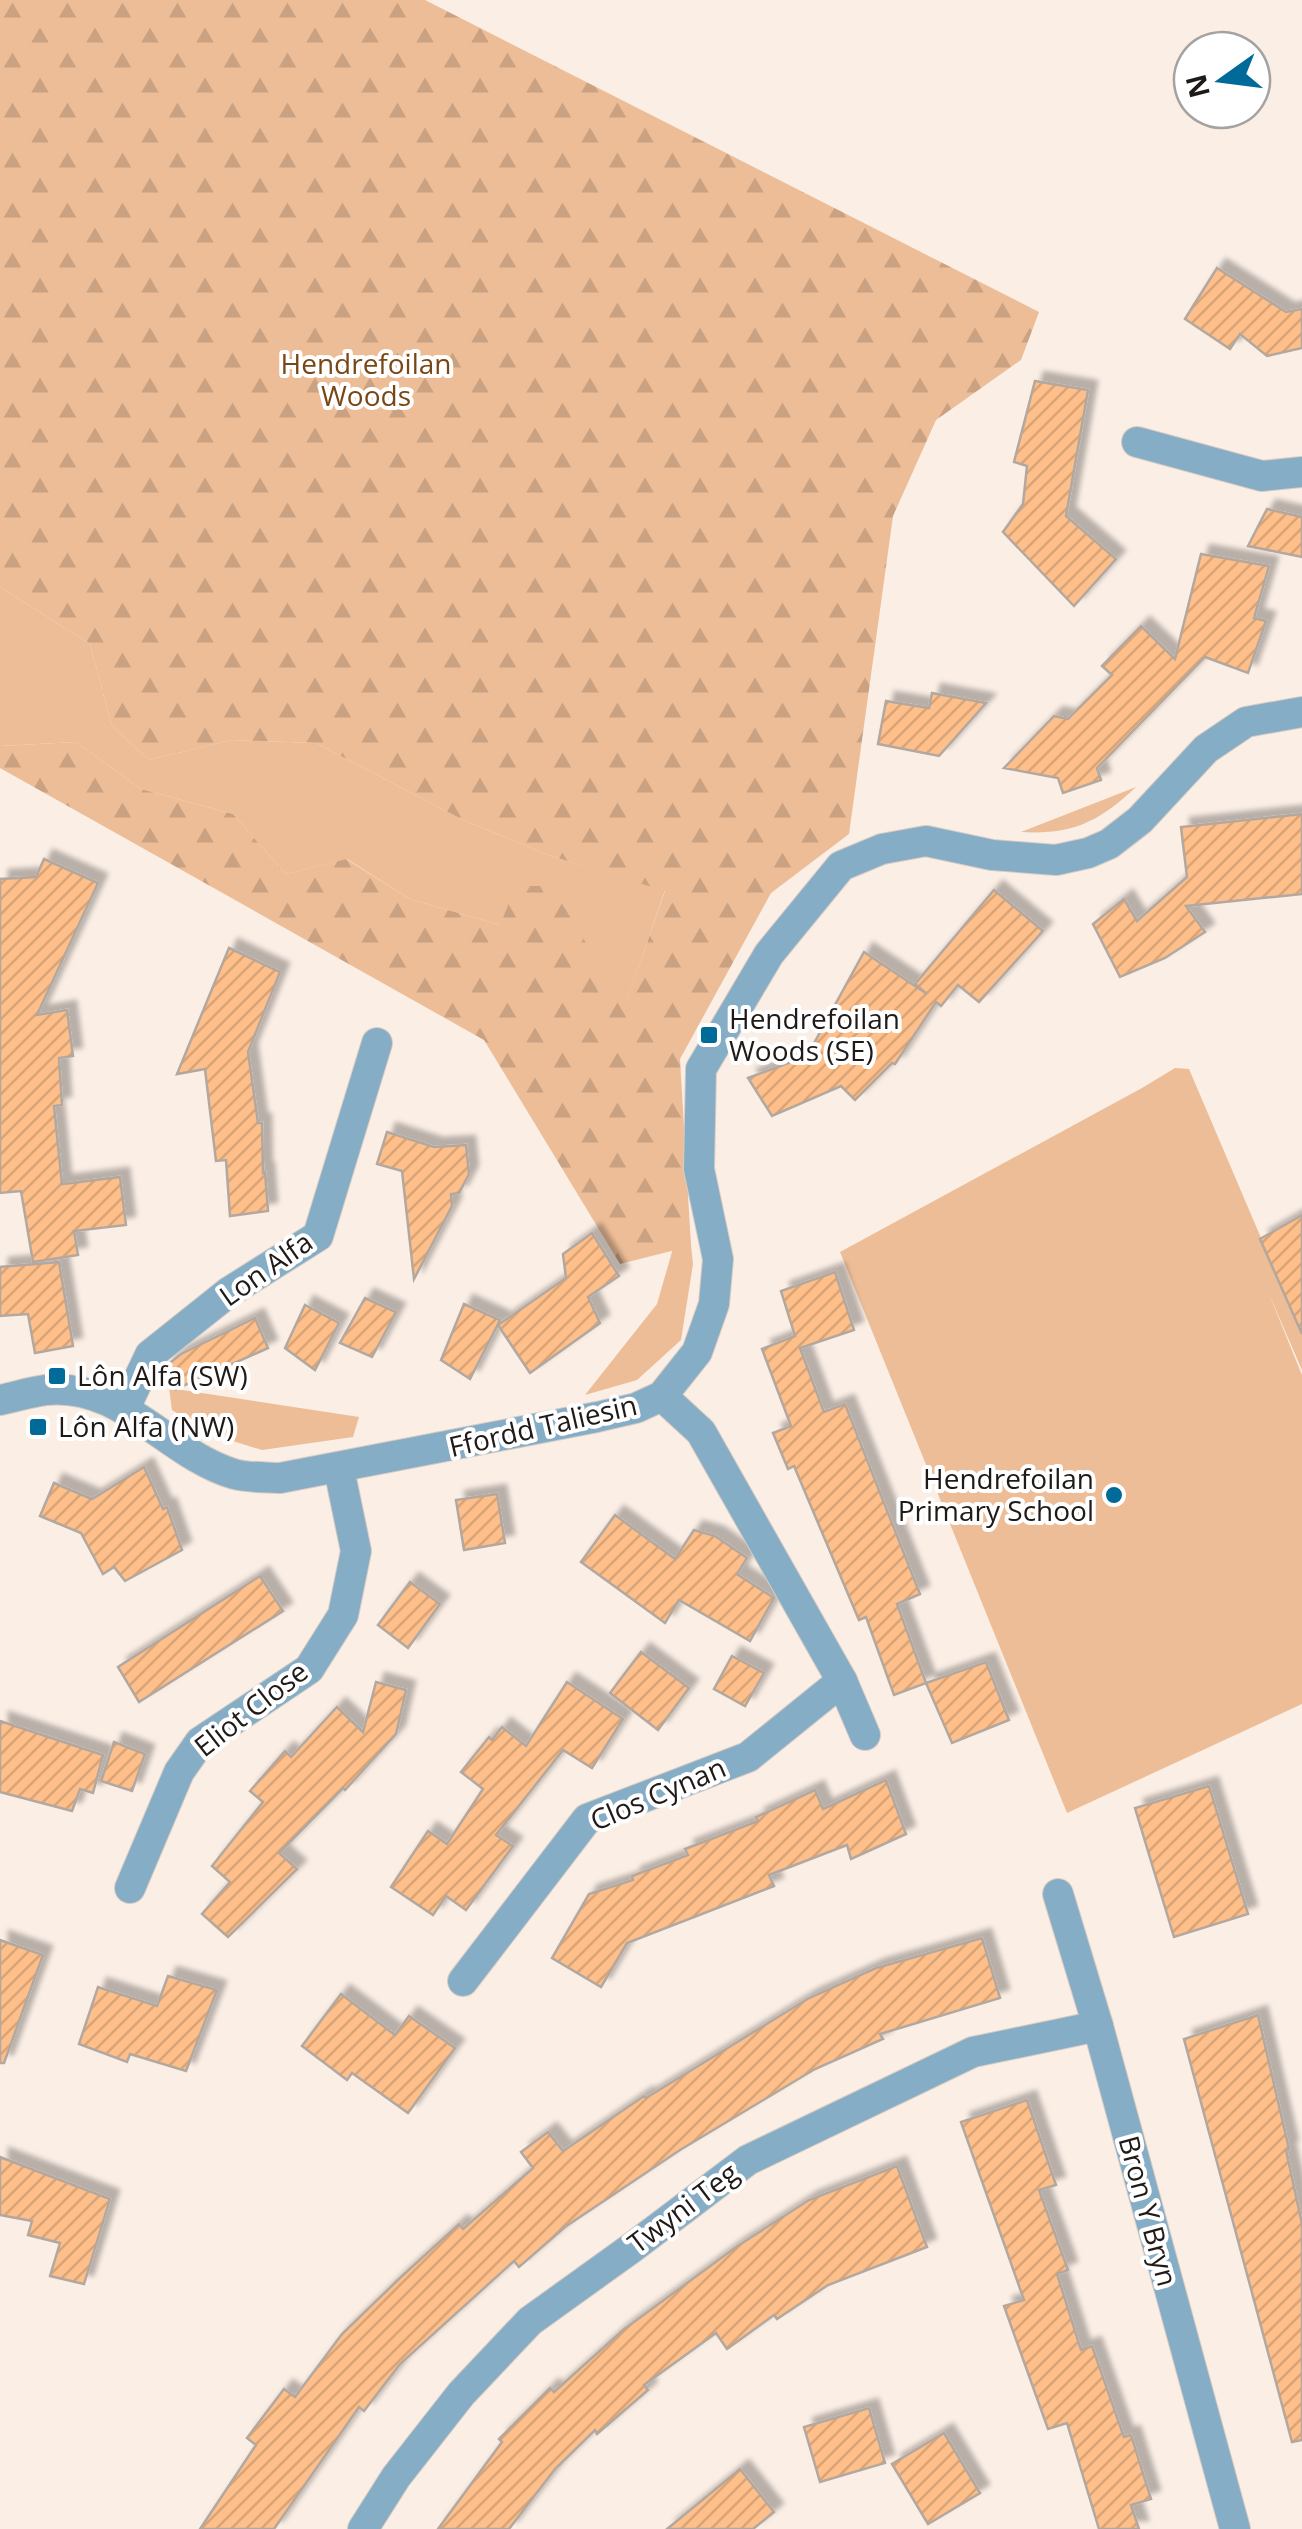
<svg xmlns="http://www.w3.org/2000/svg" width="1302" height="2529" viewBox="0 0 1302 2529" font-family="'Open Sans',sans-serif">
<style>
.green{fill:#edbd97}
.forest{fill:url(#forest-firs)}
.building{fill:url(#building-hatch);stroke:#b3a89f;stroke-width:2.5;filter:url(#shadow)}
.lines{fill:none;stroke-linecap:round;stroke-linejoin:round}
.minor-casing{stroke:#d7ccc4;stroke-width:32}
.minor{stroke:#86adc6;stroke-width:30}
.poi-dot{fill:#006b98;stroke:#fff;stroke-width:4}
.labels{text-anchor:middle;stroke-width:8;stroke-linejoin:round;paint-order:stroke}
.park-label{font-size:28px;fill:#794715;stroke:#fff}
.poi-label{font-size:28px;fill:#1f1a17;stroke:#fff;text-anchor:start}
.street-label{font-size:28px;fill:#1f1a17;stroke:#fff}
</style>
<defs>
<pattern id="forest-firs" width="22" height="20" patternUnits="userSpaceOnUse" patternTransform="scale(2.5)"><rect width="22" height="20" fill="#edbd97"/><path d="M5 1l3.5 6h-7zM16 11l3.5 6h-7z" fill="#cba281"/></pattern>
<pattern id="building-hatch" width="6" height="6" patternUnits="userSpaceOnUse" patternTransform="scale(2.5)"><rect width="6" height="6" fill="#febf8a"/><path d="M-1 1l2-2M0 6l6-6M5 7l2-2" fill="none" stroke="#d9a476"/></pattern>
<filter id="shadow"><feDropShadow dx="9" dy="-9" stdDeviation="2.5" flood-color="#0004"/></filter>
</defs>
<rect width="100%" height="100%" fill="#faeee5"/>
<g class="green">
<path d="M0,587l90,57 22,82 37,34 82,-20 85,3 147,77 88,36 114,34 -40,117 -125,-82 -90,-26 -63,-40 -61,15 -53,-60 -92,-25 -65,-47 -76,4z"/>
<path d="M1136,787c-37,35 -64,48 -115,45z"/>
<path d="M1175,1068l14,1 113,265v36l-33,-76 33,81v329l-235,109 -227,-561 302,-164z"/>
<path d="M690,1236l3,28 -12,76 -44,40 -52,15 72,-91 17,-59z"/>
<path d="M169,1388l190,29 -6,20 -91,13 -52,-16 -38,-24z"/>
</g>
<path class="forest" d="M0,0h425l614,312 -18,48 -85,60 -43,96 -44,318 -78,59 -91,166 11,187 -71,18 -136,-224 -484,-272v-22l76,-4 65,47 92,25 53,60 60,-15 64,40 90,26 16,-39h35l74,120 40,-115 -114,-35 -88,-36 -147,-77 -85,-3 -82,20 -37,-34 -22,-82 -90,-57z"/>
<g class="building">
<path d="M1217,268l69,44 16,-3v39l-35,8 -27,-22 -10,15 -45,-30z"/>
<path d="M1035,381l53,9 -22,126 50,43 -42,47 -71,-74 20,-28 4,-38 -13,-4z"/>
<path d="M1267,509l35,8v40l-54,-11z"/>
<path d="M1201,554l68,12 -15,52 12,3 -18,52 -43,-16 -108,111 4,12 -38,13 -5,-15 -54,-10 50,-52 14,3 44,-44 -10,-9 39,-40 34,33z"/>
<path d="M932,693l54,10 -47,53 -61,-12 8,-43 43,7z"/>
<path d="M1302,814v80l-116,12 19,26 -40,26 -45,19 -27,-53 31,-25 13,22 50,-44 -6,-50z"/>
<path d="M44,859l54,24 -61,132 30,-5 6,46 -14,2 3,47 -8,1 8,78 58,-7 6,48 -52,6 4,24 -45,7 -12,-71 -21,2v-314l36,-2z"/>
<path d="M994,890l49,41 -64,71 -21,-17 -17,21 -5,-4 -41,62 -3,-1 -37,37 -14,-14 -69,30 -24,-38 59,-22 57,-104 63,42 -12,-10z"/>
<path d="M229,948l51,24 -32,80 10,71h4l1,50 2,-1 3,39 -38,5 -4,-56 -10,1 -11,-92 -28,5z"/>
<path d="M387,1132l47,15 32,-2 3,29 -10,19 -8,1 1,12 -38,73 -12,-108 -25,-7z"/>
<path d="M1302,1215v119l-42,-95z"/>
<path d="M592,1233l27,43 -31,21 12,26 -70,50 -32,-48 68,-47 -3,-24z"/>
<path d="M59,1262l14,84 -38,7 -7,-39 -28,2v-49z"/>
<path d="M835,1272l19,58 -54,18 24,64 21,-8 75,190 -23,10 29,79 -32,12 -28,-78 -7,3 -65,-154 -6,3 -15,-36 18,-7 -29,-77 33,-13 -14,-45z"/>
<path d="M365,1298l31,14 -24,45 -32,-14z"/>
<path d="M464,1304l36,16 -30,59 -29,-19z"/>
<path d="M305,1305l34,18 -24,47 -30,-22z"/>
<path d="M255,1318l13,30 -92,41 -10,-23 15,-12z"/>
<path d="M144,1467l19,42 4,-2 15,43 -57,31 -11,-14 -11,7 -22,-41 -41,-17 14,-33 38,16z"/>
<path d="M497,1494l8,49 -41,7 -8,-50z"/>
<path d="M615,1515l60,44 19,-29 21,6 32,22 -10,16 37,24 -24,43 -71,-41 -14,23 -84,-61z"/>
<path d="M260,1576l23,35 -144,91 -21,-35z"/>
<path d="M410,1582l30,22 -32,44 -30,-23z"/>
<path d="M641,1652l48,36 -31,42 -48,-37z"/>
<path d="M732,1656l32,17 -19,33 -31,-17z"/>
<path d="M986,1662l23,58 -57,23 -26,-60z"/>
<path d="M376,1682l30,8 -10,44 -51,56 -2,-2 -64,65 18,16 -69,68 -26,-23 28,-32 -18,-16 51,-64 -13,-11 35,-40 6,6 46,-50 26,25z"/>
<path d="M567,1682l56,37 -31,49 -29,-18 -67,85 17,11 -47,64 -20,-14 -13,19 -42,-28 37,-56 19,13 36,-55 -22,-17 28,-35 3,3 10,-13 24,19z"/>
<path d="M0,1721l103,34 -10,38 -13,-4 -8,22 -72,-19z"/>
<path d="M114,1742l31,12 -13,37 -31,-10z"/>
<path d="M886,1780l20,54 -55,25 -4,-14 -78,30 5,11 -147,57 -26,44 -49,-29 37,-64 44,-14 -1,-4 56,-21 -3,-6 73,-28 -2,-4 59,-27 8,19z"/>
<path d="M1209,1786l39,128 -74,23 -39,-129z"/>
<path d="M982,1938l18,60 -120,36 3,5 -68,30 -135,81 -115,77 -46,40 -5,-6 -114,103 -36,47 -5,-4 -85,122h-74l56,-84 -9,-7 37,-49 11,8 47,-63 60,-58 57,-52 4,5 70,-61 -12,-16 27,-20 15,19 81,-55 2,2 163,-100 67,-30z"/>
<path d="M0,1940l43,15 -39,108h-4z"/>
<path d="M168,1976l49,14 -31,81 -56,-17 -3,8 -48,-18 19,-57 59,19z"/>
<path d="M341,1994l54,41 14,-19 46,32 -47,65 -56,-40 -5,7 -45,-34z"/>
<path d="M1258,2015l31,134 -3,1 16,74v216l-10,2 -108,-403z"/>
<path d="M1027,2100l29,85 -17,5 29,80 -11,4 24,76 11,-4 32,91 7,-2 20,64 -20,6 8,24h-40l-32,-106 -19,6 -44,-123 20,-6 -63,-178z"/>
<path d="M0,2157l110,42 -26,85 -34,-8 10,-33 -32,-8 4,-14 -32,-6z"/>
<path d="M897,2166l30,81 -99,38 -51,34 -3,-4 -47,34 -11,-16 -72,52 4,5 -51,44 -2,-4 -40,39 -46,60h-71l64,-87 -3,-3 51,-51 4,4 69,-62 113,-83 73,-47z"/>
<path d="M869,2408l16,55 -65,19 -16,-55z"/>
<path d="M944,2433l36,60 -52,31 -36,-60z"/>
<path d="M740,2469l34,43 -21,17h-86z"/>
</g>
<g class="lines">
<defs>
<g id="minor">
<path d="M1137,442l125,34 40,-4"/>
<path d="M662,1396l39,36 141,249 23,54"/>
<path d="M0,1400c15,-3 30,-8 46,-10 76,-8 121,64 188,84 14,4 32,3 46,4l317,-61 39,-9 26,-12 35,-44 17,-48 4,-45 -19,-90 2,-100 68,-115 72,-88 41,-17 44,-8 66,14 64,5 32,-7 21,-9 31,-24 66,-71 40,-27 56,-10"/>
<path d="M125,1408l25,-53 79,-63 89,-56 59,-193"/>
<path d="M130,1888l49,-116 21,-30 109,-73 34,-54 13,-64 -17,-82"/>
<path d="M1058,1894l40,132 137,503"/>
<path d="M463,1981l124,-162 161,-62 94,-76"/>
<path d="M363,2529l33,-52 65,-83 69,-73 103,-74 115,-87 225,-108 125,-26"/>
</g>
</defs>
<use href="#minor" class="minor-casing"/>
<use href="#minor" class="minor"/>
</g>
<g class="poi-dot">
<rect x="699" y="1025" width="20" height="20" rx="5"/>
<rect x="47" y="1366" width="20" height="20" rx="5"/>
<rect x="28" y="1417" width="20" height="20" rx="5"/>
<circle cx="1114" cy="1495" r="10"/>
</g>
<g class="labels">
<g class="park-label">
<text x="366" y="374">Hendrefoilan<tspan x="366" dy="32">Woods</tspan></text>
</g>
<g class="poi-label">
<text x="729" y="1029">Hendrefoilan<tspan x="729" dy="32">Woods (SE)</tspan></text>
<text x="77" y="1386">Lôn Alfa (SW)</text>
<text x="58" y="1437">Lôn Alfa (NW)</text>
<text x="1094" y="1489" text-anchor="end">Hendrefoilan<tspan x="1094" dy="32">Primary School</tspan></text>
</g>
<g class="street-label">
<text transform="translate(266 1269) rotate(-35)" y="10">Lon Alfa</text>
<text transform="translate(543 1426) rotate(-13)" y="10">Ffordd Taliesin</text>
<text transform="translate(251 1709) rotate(-38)" y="10">Eliot Close</text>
<text transform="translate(658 1794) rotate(-23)" y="10">Clos Cynan</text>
<text transform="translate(683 2208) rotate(-37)" y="10">Twyni Teg</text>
<text transform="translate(1148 2211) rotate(75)" y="10">Bron Y Bryn</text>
</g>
</g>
<g transform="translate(1222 80) rotate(256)"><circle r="48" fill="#ffffff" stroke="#a5a3a2" stroke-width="2.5"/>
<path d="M0-8L18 38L0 25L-18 38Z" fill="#006b98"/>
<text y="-15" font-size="28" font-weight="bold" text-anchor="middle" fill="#1f1a17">N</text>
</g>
</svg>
